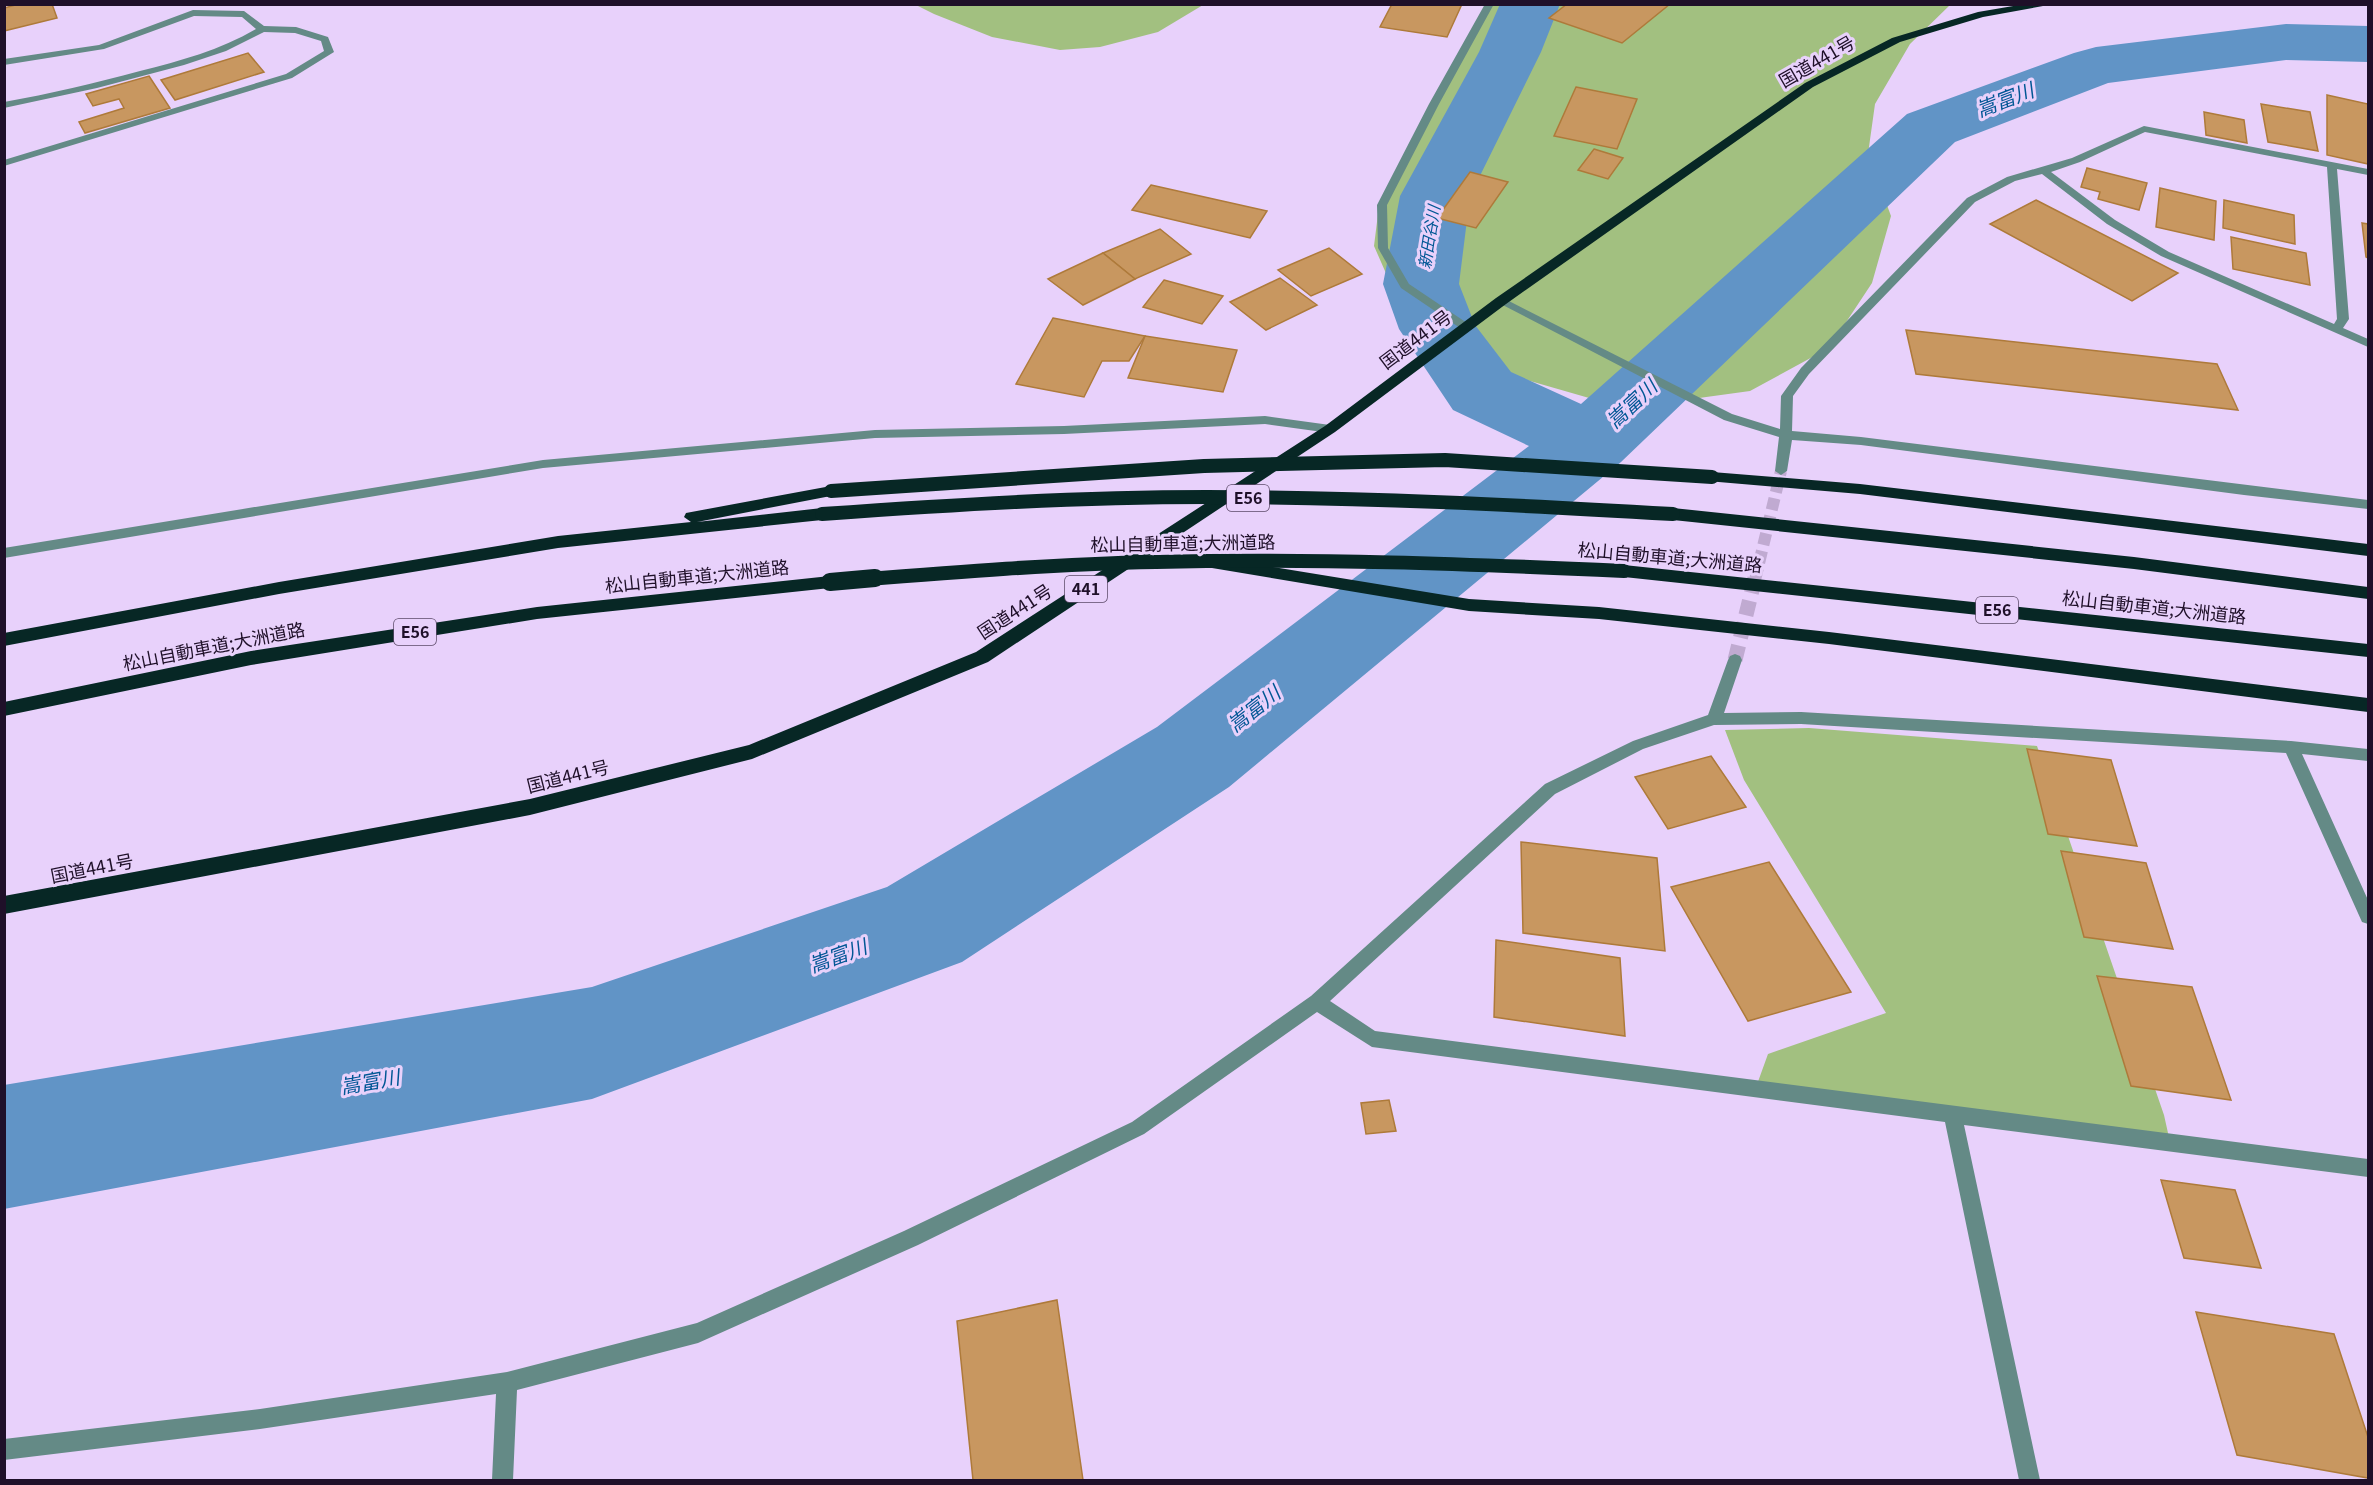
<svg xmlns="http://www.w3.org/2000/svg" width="2373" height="1485" viewBox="0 0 2373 1485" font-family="Georgia,'Noto Sans JP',serif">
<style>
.green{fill:#a2c080}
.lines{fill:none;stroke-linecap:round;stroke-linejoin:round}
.river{fill:#6194c6;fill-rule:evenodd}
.building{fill:#c89760;stroke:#ae7a3a;stroke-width:1.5}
.minor-tunnel-far1{stroke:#c0aad1;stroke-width:12;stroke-dasharray:12 6;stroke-linecap:butt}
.minor-tunnel{stroke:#c0aad1;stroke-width:15;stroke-dasharray:15 8;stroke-linecap:butt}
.minor{fill:#648a86;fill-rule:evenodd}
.highway{fill:#072725;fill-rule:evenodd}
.highway-bridge-far1{stroke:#072725;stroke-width:14}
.highway-bridge{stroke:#072725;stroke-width:18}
.labels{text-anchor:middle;stroke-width:6;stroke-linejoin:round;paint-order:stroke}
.far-water-label{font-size:16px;font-style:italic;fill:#015795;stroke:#e8d1fb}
.shield{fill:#e8d1fb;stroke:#5b4a68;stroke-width:1.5}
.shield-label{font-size:16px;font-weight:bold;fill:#1f1029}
.street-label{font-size:18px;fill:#1f1029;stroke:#e8d1fb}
.water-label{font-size:20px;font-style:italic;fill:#015795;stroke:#e8d1fb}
</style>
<rect width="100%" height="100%" fill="#e8d1fb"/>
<g class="green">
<path d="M916,5h287l-45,27 -58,15 -40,3 -68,-13 -58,-23z"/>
<path d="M1492,5h458l-40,39 -35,60 -7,50 23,62 -19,67 -43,65 -79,43 -102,14 -45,-3 -83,-24 -66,-33 -58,-49 -22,-50 5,-40z"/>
<path d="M1809,728l228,18 127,369 6,27 -415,-52 13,-36 118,-41 -142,-233 -19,-50z"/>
</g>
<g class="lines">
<path class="river" d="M1500,4h60l-19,48 -71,144 -11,88 16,41 36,47 70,32 326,-290 167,-61 22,-6 190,-23 82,2v36l-82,-2 -178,23 -153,59 -334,320 -392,325 -267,175 -370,137 -588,110v-124l588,-98 295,-100 270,-160 372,-281 -76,-36 -54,-81 -16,-45 17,-88 79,-144z"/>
</g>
<g class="building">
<path d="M19,4h33l5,14 -53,13v-23z"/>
<path d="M1392,4h70l-15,33 -67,-10z"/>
<path d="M1567,4h103l-48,39 -73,-25z"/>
<path d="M248,53l16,19 -89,28 -14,-20z"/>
<path d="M149,76l21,32 -85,25 -6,-11 45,-14 -5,-9 -26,7 -7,-12z"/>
<path d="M1576,87l61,12 -20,50 -63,-13z"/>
<path d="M2327,95l41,9v60l-41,-9z"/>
<path d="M2261,104l49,8 8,39 -50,-9z"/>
<path d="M2204,112l40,8 3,23 -41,-8z"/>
<path d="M1594,149l29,9 -15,21 -30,-9z"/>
<path d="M2087,168l60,15 -8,27 -41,-11 2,-7 -19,-5z"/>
<path d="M1470,172l38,10 -32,46 -39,-10z"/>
<path d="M1151,185l116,26 -17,27 -118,-28z"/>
<path d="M2160,188l56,13 -2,39 -58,-13z"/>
<path d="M2036,200l142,73 -46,28 -142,-77z"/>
<path d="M2224,200l70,15 1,29 -72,-16z"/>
<path d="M2362,223l6,1v34l-2,-1z"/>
<path d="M1160,229l31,25 -56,25 -32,-26z"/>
<path d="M2231,237l75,16 4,32 -77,-16z"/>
<path d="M1329,248l33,26 -51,22 -33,-26z"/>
<path d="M1103,253l32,26 -52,26 -35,-26z"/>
<path d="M1280,278l37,27 -51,25 -36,-28z"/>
<path d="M1164,280l59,16 -21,28 -59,-17z"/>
<path d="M1053,318l92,18 -16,25h-27l-18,36 -68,-13z"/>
<path d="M1906,330l311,34 21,46 -322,-36z"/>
<path d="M1145,336l92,14 -14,42 -95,-14z"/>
<path d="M2027,749l84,11 26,86 -89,-12z"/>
<path d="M1711,756l35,51 -78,22 -33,-52z"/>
<path d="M1521,842l136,16 8,93 -142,-18z"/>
<path d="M2061,851l85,12 27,86 -89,-12z"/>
<path d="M1769,862l82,130 -103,29 -77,-134z"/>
<path d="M1496,940l124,18 5,78 -131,-19z"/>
<path d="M2097,976l95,11 39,113 -100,-14z"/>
<path d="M1389,1100l7,31 -30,3 -5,-31z"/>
<path d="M2161,1180l74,10 26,78 -77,-10z"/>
<path d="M1057,1300l26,180h-110l-16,-159z"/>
<path d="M2196,1312l138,22 34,103v41l-131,-23z"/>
</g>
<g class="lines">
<path class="minor-tunnel-far1" d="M1755,580l26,-109"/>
<path class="minor-tunnel" d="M1735,660l20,-82"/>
<g class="minor">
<path d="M1485,4h9l-55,100 -52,101 1,43 21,36 61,41 2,3 -6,4 -65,-44 -23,-40 -1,-43 52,-101z"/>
<path d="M193,10l51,1 20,15 32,1 32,10 6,15 -42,26 -288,88v-6l282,-86 38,-23 -3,-10 -26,-8 -31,-1 -38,19 -42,14 -87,23 -93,20v-6c46,-8 91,-19 136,-31 40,-10 80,-21 116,-42l-14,-12 -48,-1 -90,33 -100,16v-6l95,-14z"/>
<path d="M2144,126l224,43v6l-31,-6 12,150 -6,9 25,11v8l-207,-91 -54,-32 -65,-50 -27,7 -40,21 -166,172 -16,22 -1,35 69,6 507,63v9l-124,-14 -383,-50 -69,-5 -5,31 -6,4 -6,-4 4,-34 -55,-17 -229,-119 6,-3 4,1 227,115 48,15 1,-33 20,-28 166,-170 40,-21 65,-19zM2145,132l182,35 10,152 -3,5 -165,-72 -54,-32 -64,-48 29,-10z"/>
<path d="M1265,416l65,9 6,4 -6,4 -65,-9 -201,10 -189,4 -332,30 -539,90v-10l539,-88 332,-30 189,-4z"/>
<path d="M1735,654l5,2 2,4 -18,53 77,-1 490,29 77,8v12l-66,-7 66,146v24l-6,-2 -76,-169 -485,-29 -87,1 -71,24 -88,45 -225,207 45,30 993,128v18l-404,-52 76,355h-21l-74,-358 -573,-75 -55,-35 -173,122 -226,111 -220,98 -181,47 -4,90h-21l4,-86 -236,35 -256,31v-21l256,-30 247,-37 190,-49 207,-92 228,-109 179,-126 234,-212 88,-43 75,-26 20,-55 2,-4z"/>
</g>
<g class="highway">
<path d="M2025,4h29l-71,13 -83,25 -87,45 -307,217 -171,128 -347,230 -236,97 -222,56 -526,99v-18l526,-97 219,-54 227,-93 349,-226 171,-128 309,-215 87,-45 86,-26z"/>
<path d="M1712,472l148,12 508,60v12l-508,-62 -153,-13 -3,-4 3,-4z"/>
<path d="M831,486l5,1 3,4 -3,4 -139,27 125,-14 6,2 2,4 -2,4 -6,2 -264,28 -279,46 -275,52v-13l275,-51 279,-46 133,-14 -7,-5 2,-4z"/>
<path d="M1673,508l461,49 234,30v12l-234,-30 -461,-49 -6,-2 -2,-4 2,-4z"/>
<path d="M1218,558l251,41 130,8 230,25 539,66v14l-539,-68 -230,-25 -130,-8 -257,-43 -2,-4 2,-4z"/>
<path d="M1624,565l744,79v13l-744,-80 -6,-2 -2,-4 2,-4z"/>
<path d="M830,576l6,2 2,4 -2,4 -6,2 -293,31 -286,46 -247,51v-14l247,-51 286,-44z"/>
</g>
<g class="highway-bridge-far1">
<path d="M831,491l373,-25 241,-6 267,17"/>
<path d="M822,514c128,-9 256,-17 385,-17 155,0 311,8 466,17"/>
<path d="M857,580c99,-8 199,-16 299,-18 156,-4 312,2 468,9"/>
</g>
<path class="highway-bridge" d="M830,582l45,-4"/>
</g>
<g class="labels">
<g class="far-water-label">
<text transform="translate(1429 237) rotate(-81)" y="6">新田谷川</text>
</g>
<g class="shield">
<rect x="1227" y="485" width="42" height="26" rx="4.5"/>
<rect x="1065" y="576" width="42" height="26" rx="4.5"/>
<rect x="1976" y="597" width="42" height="26" rx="4.5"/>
<rect x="394" y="619" width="42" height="26" rx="4.5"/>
</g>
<g class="shield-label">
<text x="1248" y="504">E56</text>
<text x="1086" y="595">441</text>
<text x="1997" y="616">E56</text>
<text x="415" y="638">E56</text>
</g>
<g class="street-label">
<text transform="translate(1817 62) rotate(-30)" y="6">国道441号</text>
<text transform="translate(1416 340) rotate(-37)" y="6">国道441号</text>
<text transform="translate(1183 544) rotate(-1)" y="6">松山自動車道;大洲道路</text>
<text transform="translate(1670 558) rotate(5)" y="6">松山自動車道;大洲道路</text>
<text transform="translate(697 577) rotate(-6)" y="6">松山自動車道;大洲道路</text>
<text transform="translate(2154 608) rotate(6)" y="6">松山自動車道;大洲道路</text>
<text transform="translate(1015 612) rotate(-33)" y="6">国道441号</text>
<text transform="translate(214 647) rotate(-11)" y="6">松山自動車道;大洲道路</text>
<text transform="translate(568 777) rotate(-14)" y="6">国道441号</text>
<text transform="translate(92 869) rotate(-11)" y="6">国道441号</text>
</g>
<g class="water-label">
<text transform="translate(2005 100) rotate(-21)" y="7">嵩富川</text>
<text transform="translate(1632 404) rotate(-43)" y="7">嵩富川</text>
<text transform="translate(1254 709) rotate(-38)" y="7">嵩富川</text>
<text transform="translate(838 956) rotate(-20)" y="7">嵩富川</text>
<text transform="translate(370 1082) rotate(-10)" y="7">嵩富川</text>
</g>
</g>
<rect width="2373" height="1485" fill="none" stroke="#1f1029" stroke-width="12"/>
</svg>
